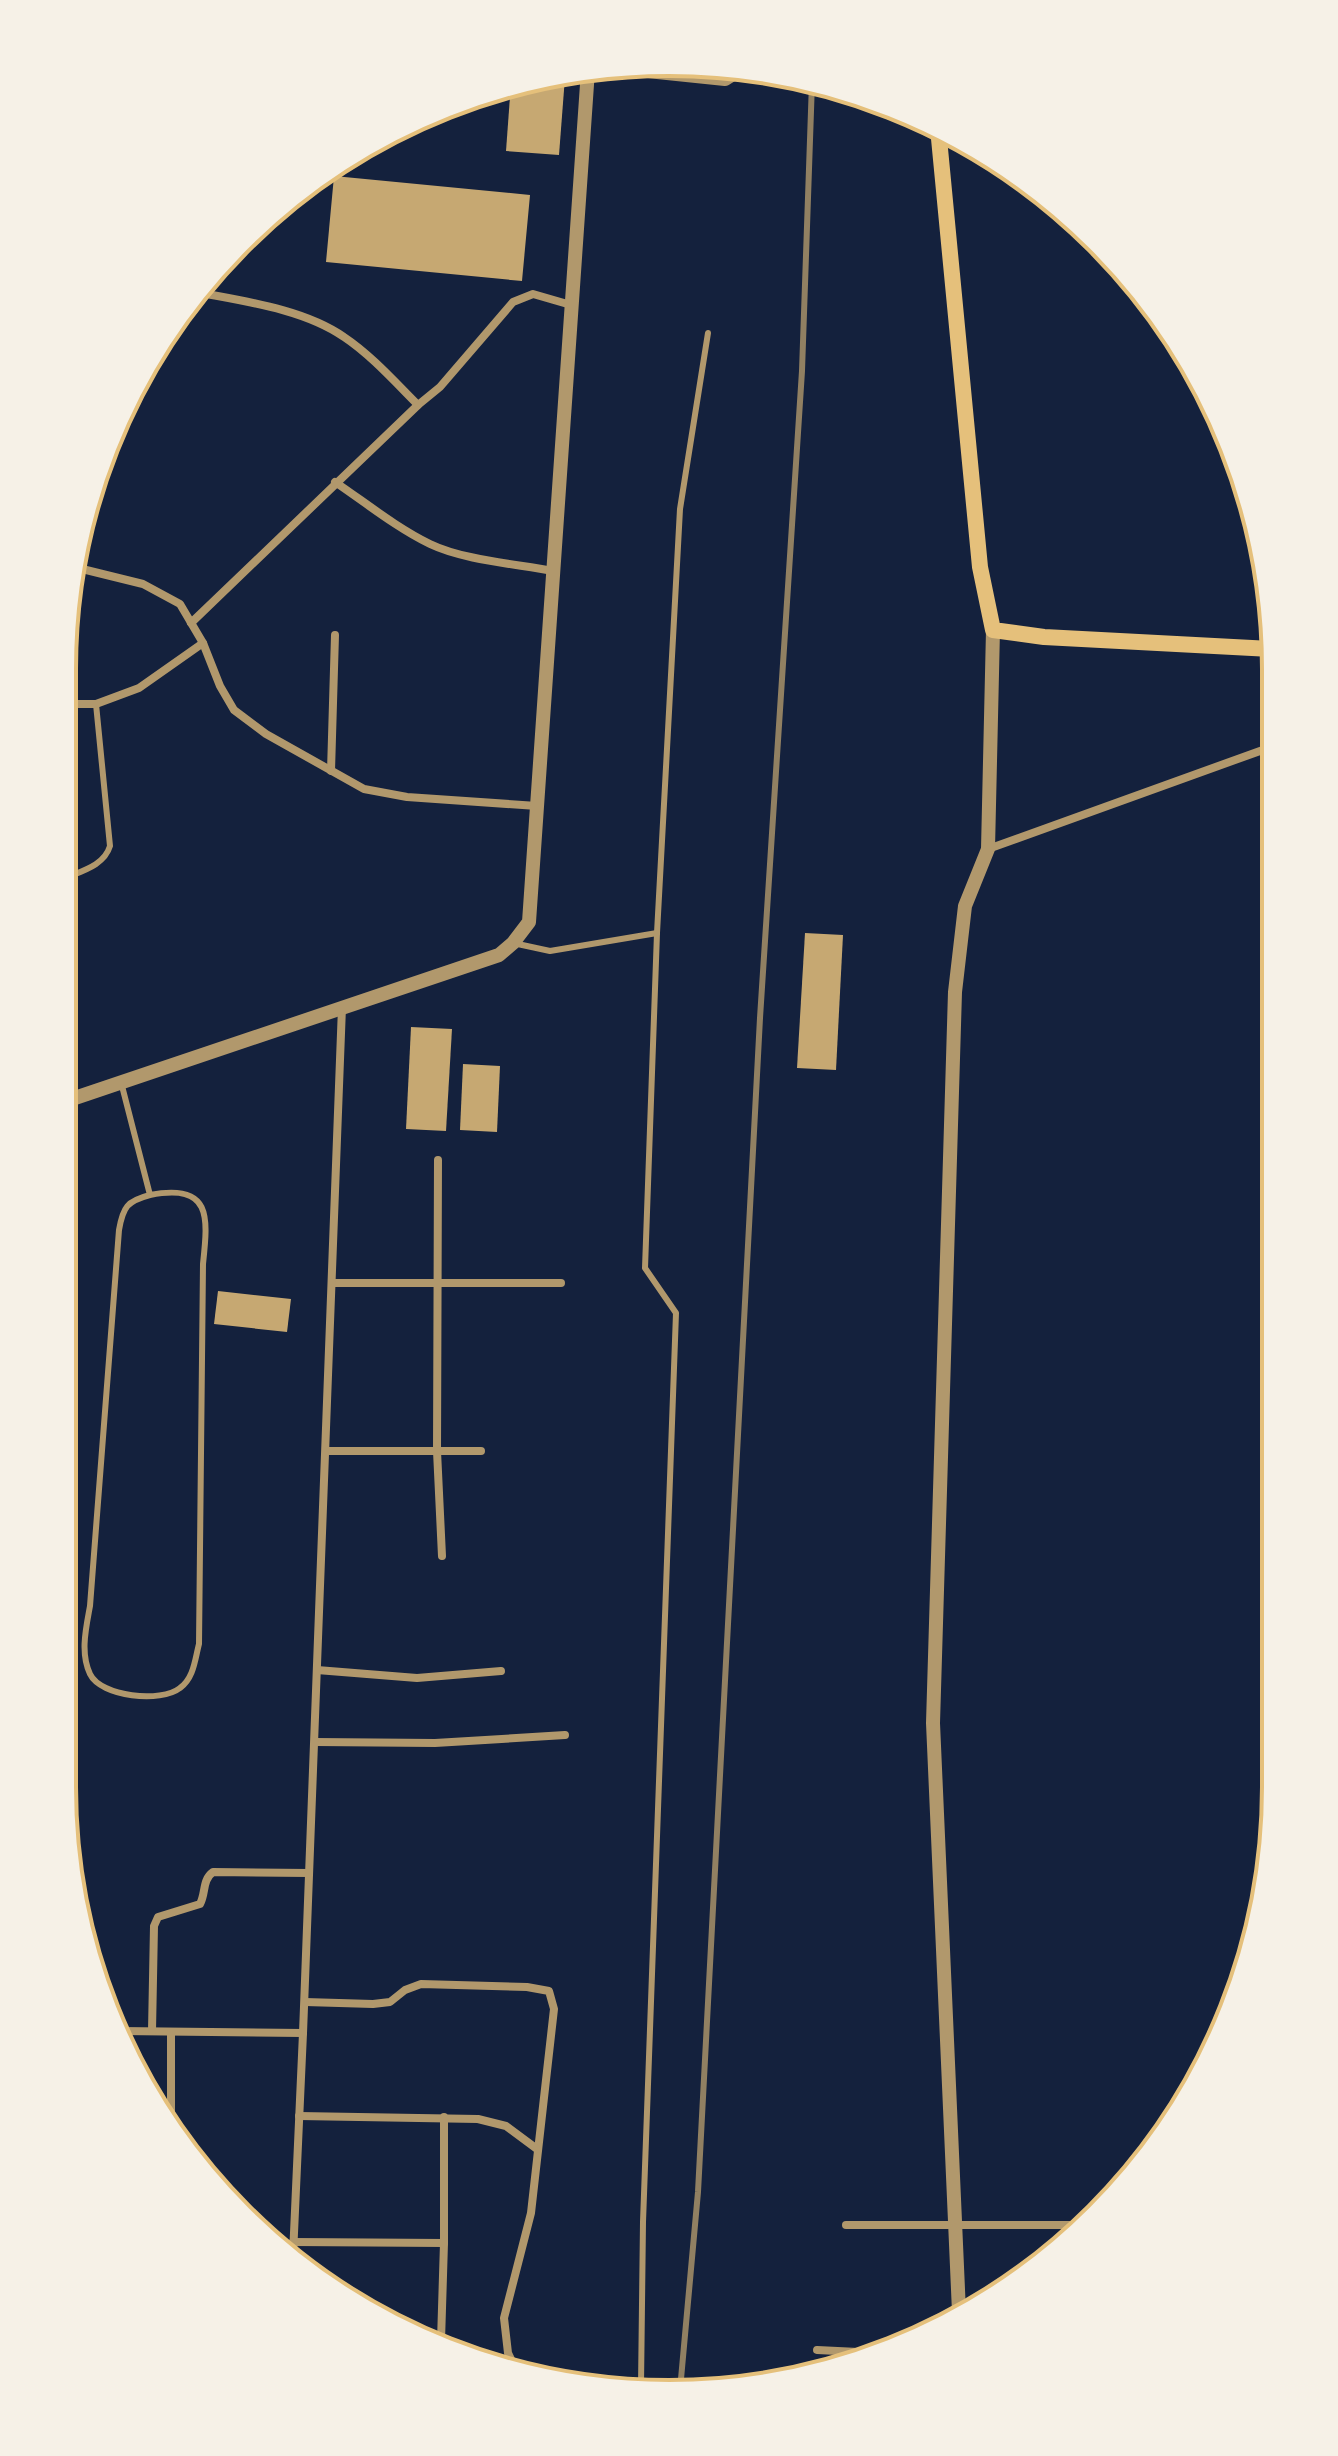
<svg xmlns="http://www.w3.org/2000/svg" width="1338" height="2456" viewBox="0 0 1338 2456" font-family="Arial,sans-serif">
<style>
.building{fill:#c6a872}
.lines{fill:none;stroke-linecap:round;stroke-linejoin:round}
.service{stroke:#b1986c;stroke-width:6}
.minor{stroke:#b1986c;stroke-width:8}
.tertiary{stroke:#b1986c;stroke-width:14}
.secondary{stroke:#e5c07b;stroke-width:16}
.rail{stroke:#918062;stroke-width:6}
.rim{fill:none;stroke:#e5c07b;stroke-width:4}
</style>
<rect width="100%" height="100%" fill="#14213d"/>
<g class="building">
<path d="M551,76l14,1 -6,78 -53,-4 5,-68z"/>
<path d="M334,176l196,19 -8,86 -196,-19z"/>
<path d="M805,933l38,2 -7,135 -39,-2z"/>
<path d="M411,1027l41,2 -6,102 -40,-2z"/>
<path d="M463,1064l37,2 -3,66 -37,-2z"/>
<path d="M218,1291l73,8 -4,33 -73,-8z"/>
</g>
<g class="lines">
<g class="service">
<path d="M63,879c18,-8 41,-13 47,-33l-14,-142"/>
<path d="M513,943l37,8 107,-18"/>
<path d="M121,1082l29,113c-23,6 -27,12 -31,35l-29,376c-4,22 -10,47 0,68 11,23 71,29 90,14 14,-10 15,-29 19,-44l4,-380c5,-47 9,-81 -53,-69"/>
<path d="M641,2386l2,-164 33,-909 -31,-45 12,-335 23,-424 28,-176"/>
</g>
<g class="minor">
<path d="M196,292c47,9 108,17 148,45 27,18 51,45 74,68l22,-18 73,-85 20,-8 38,11"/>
<path d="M335,482c31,21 62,46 95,62 33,16 86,20 123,27"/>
<path d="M74,567l69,17 37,20 23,39 17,43 14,24 32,24 98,55 43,8 130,9"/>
<path d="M191,623l227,-218"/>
<path d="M63,704h33l43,-16 64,-45"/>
<path d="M331,771l4,-136"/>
<path d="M988,849l283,-102"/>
<path d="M438,1160l-1,291 5,105"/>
<path d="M332,1283h229"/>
<path d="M326,1451h155"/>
<path d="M317,1670l100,8 84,-7"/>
<path d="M315,1742l120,1 130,-8"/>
<path d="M305,2002l68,2 17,-2 15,-12 16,-6 106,3 22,4 5,18 -23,204 -27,105 4,35 10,21"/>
<path d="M120,2031l183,2"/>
<path d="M152,2031l2,-105 4,-9 42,-13c6,-11 2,-24 13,-32l96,1"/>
<path d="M299,2116l179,3 28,7 31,23"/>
<path d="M171,2125v-93"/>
<path d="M846,2225h239"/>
<path d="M293,2242l151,1"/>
<path d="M293,2255l10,-222 39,-1026"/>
<path d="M441,2341l3,-98v-126"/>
<path d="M817,2350l62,3"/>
</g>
<g class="tertiary">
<path d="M609,67l116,12 19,-12"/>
<path d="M63,1102l436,-147 14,-12 16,-21 59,-852"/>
<path d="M959,2312l-26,-589 22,-731 10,-86 23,-57 5,-219"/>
</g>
<path class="secondary" d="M938,128l42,439 13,63 51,7 227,12"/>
<path class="rail" d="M680,2390l18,-198 62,-1174 42,-647 10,-289"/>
</g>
<path d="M0 0H1338V2456H0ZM669 76H669A593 593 0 0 1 1262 669V1787A593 593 0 0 1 669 2380H669A593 593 0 0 1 76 1787V669A593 593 0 0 1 669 76Z" fill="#f6f1e7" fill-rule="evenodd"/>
<path class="rim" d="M669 76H669A593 593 0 0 1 1262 669V1787A593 593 0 0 1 669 2380H669A593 593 0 0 1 76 1787V669A593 593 0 0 1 669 76Z"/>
</svg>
